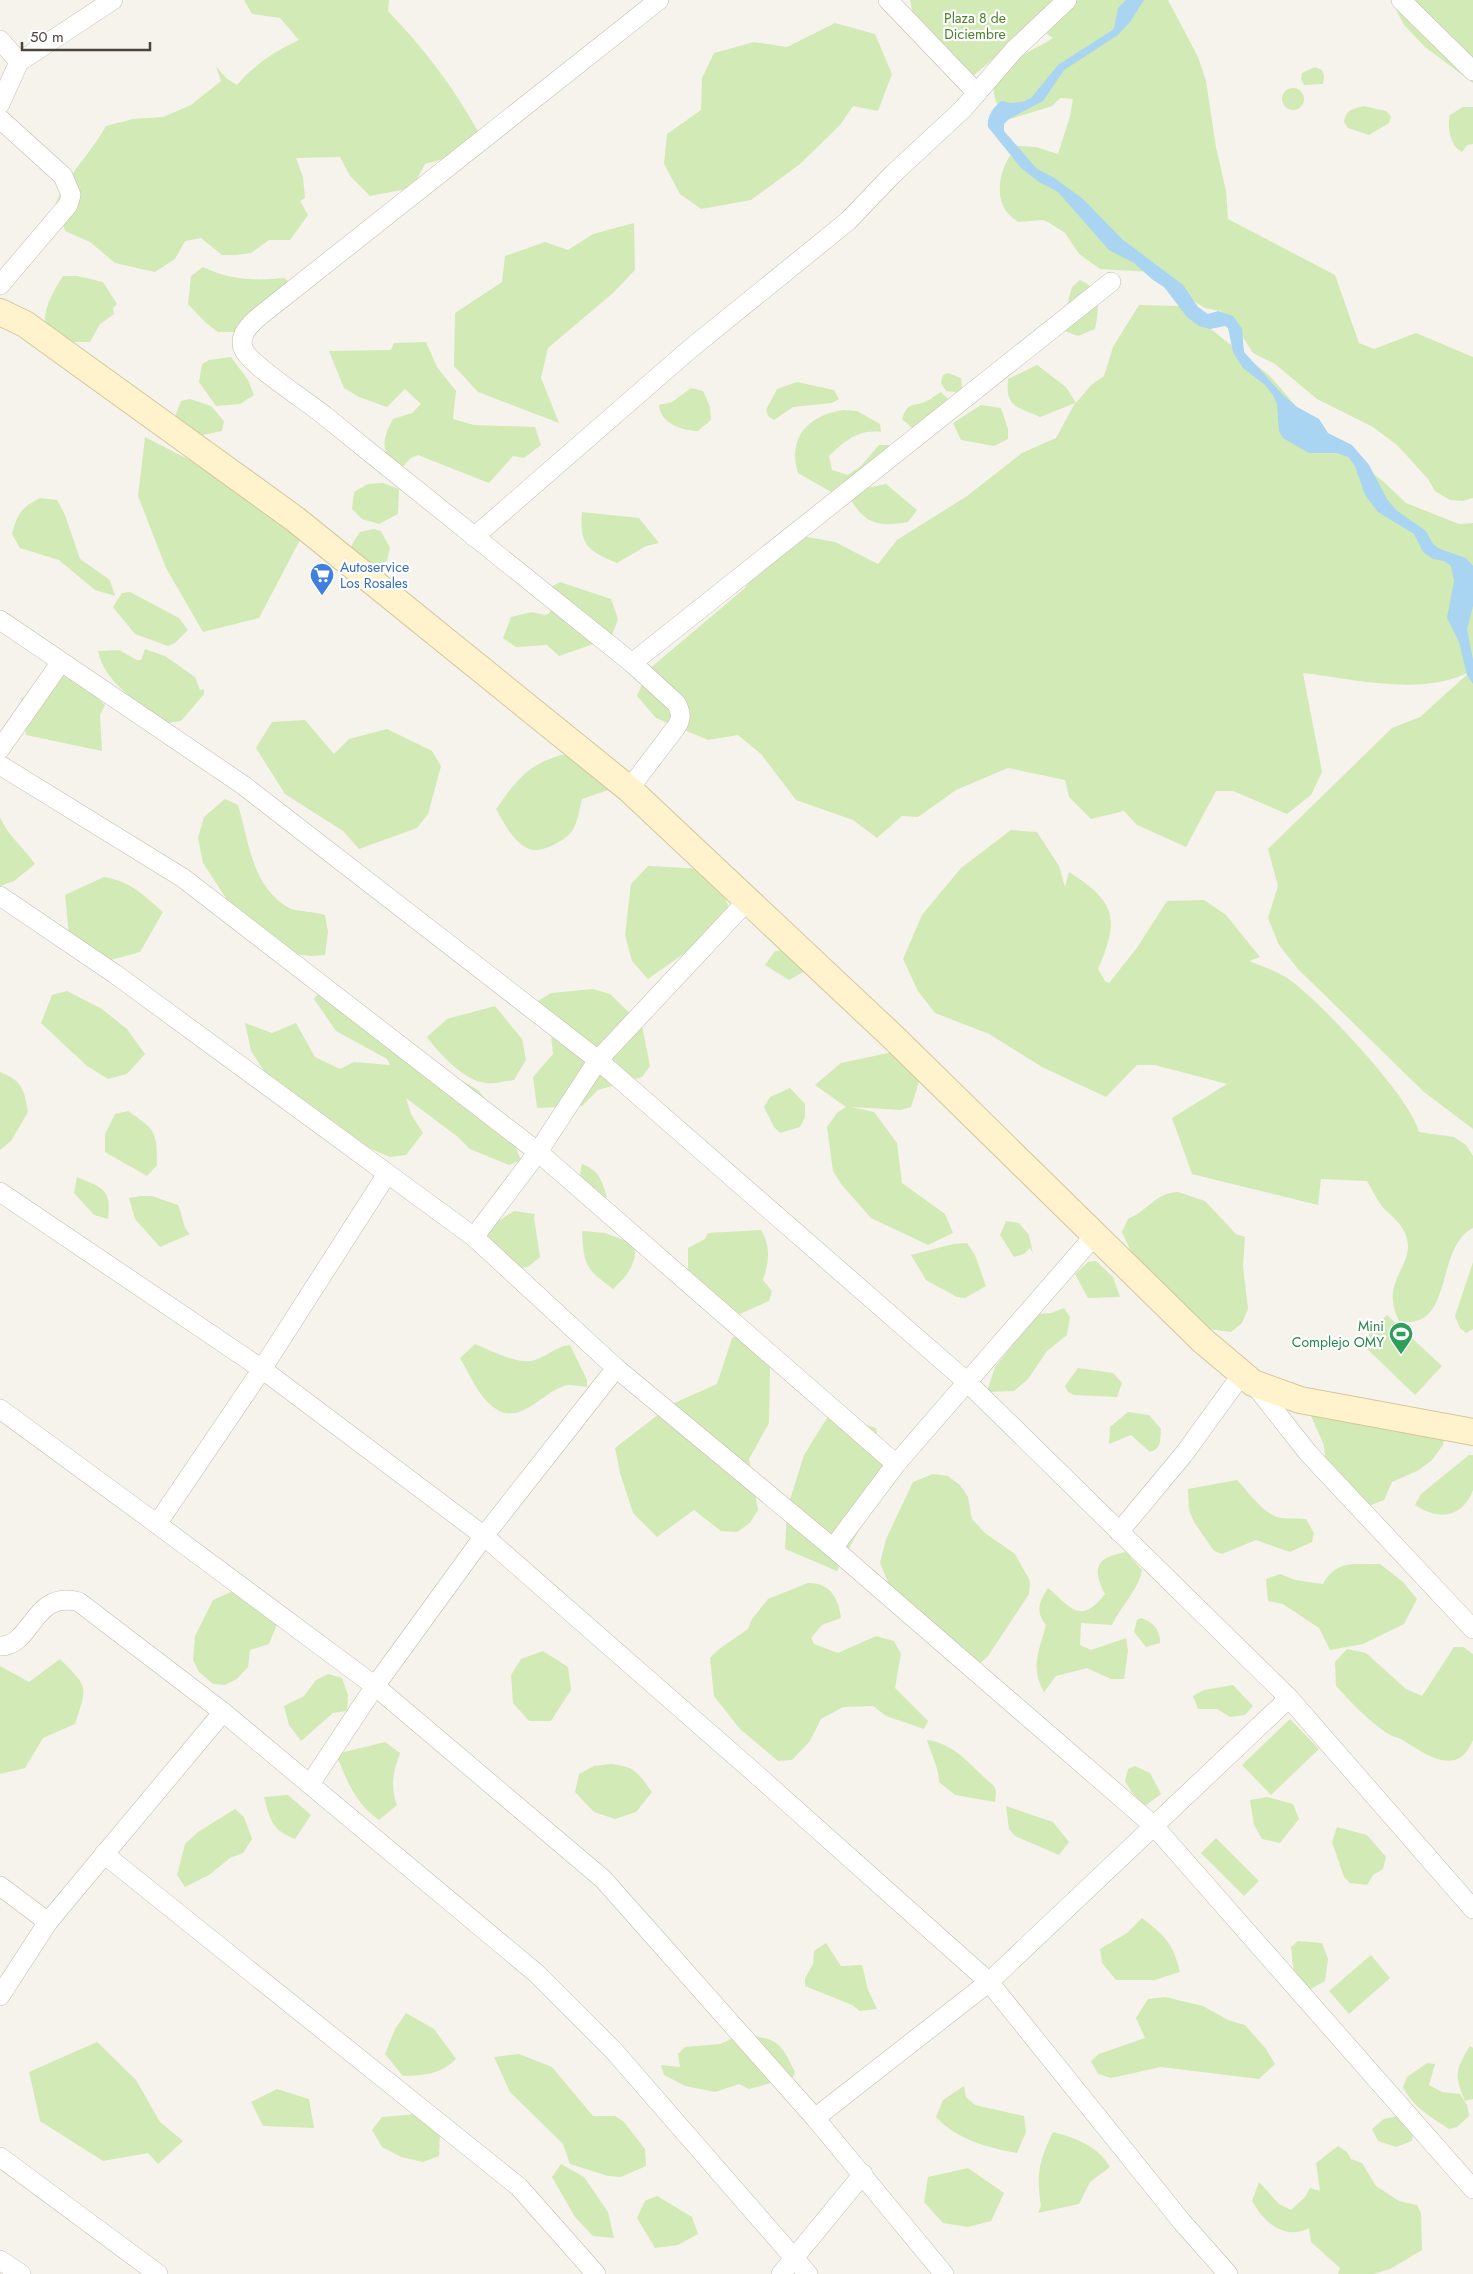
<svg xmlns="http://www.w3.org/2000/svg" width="1473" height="2274" viewBox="0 0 1473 2274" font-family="Jost,sans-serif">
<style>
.green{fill:#d2eab5}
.water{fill:#a9d4f2}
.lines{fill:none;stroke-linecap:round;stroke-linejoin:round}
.minor-casing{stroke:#c2bbae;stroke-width:20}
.secondary-casing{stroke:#d6c79b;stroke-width:28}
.minor{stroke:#fff;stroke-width:19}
.secondary{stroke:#fff3cd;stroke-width:26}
.labels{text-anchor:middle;stroke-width:4.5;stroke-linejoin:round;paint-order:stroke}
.park-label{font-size:14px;fill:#4a7f2a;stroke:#fff}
.shop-label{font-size:14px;fill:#366cbe;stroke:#fff;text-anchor:start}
.leisure-label{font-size:14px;fill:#27864d;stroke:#fff;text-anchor:end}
</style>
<rect width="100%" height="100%" fill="#f6f3ec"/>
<g class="green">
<path d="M244,0h145l-1,11c38,40 67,78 93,126l-20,17 -36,10 -13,24 -42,8 -20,-20 -10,-19 -44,1 7,19 2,21 -5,3 8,14 -18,25h-21l-18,13 -15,2h-14l-21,-17 -16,3 -10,18 -20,13 -40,-9 -25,-21 -25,-11 -3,-13 -9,-7c13,-37 35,-53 53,-85l27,-7 30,-2 28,-12 30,-24 -5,-15 10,12 11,7c17,-20 38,-34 62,-45l-19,-22 -28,-4z"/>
<path d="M910,0h258l30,57 8,24 10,66 10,44 2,28 107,56 24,68 15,6 42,-16 57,24v141l-10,3 -13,-1 -15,-9 -7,-12 -31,-34 -24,-18 -56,-28 -42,-35 -22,-11 -22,-34 -11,-8 -15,-3 -28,-17 -26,-19 -51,-3 -21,-15 -14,-21 -17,-11 -5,-2 -25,2c-4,-3 -9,-7 -12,-11 -13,-19 -4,-50 12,-65l18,1 22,7 12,-38 3,-17 -13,-1 -8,8 -45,14c-38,-50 14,-61 46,-82l-13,-9 -35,20 -44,37 -46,-61z"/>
<path d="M1391,0h82v83l-48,-36 -21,-22z"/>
<path d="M835,23l40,11 17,40 -14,37 -25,-5 -13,19 -40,39 -49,36 -50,9 -21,-15 -16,-30 3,-30 34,-24 1,-32 12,-25 40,-11 33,5z"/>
<path d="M1315,67l7,3 2,6 -1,8 -19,1 -3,-6 1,-6z"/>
<circle cx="1293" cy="99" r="11"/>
<path d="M1364,106l22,5 5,5 -2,7 -20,12 -21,-7 -4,-6c2,-13 9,-13 20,-16z"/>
<path d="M1463,107h10v37l-6,1 -5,7c-12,-6 -15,-25 -12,-37z"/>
<path d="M634,223l1,47 -22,23 -65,55 -7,30 18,45 -81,-31 -24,-26 1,-53 47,-31 3,-26 40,-14 23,8 25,-16z"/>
<path d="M203,267c26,13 52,14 81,11l13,10 -48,44h-31l-12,-9 -18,-19 3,-28z"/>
<path d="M63,276h14l26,6 14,22 -4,4 1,6 -14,10 -10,18h-35c-21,-19 -4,-47 8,-66z"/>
<path d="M1080,280c22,10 19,28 15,49l-17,7 -13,-5 -4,-5 11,-39z"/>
<path d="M1139,305l43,1 88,70 49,57 65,49 22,21 53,21 14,-1v606l-49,-37 -126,-123 -19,-24 -11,-27 10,-32 -10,-37 124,-121 28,-11 51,-46c-46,26 -118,8 -168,2l19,99 -11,23 -24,19 -54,-23h-17l-30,56 -49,-22 -13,-14 -33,8 -22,-22 -4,-17 -57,-12 -52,22 -38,27 -16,-1 -25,22 -24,-18 -57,-20 -35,-46 -23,-19 -30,5 -52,-22 -19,-22 11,-26 97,-82 16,-23 19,-19 27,-9 28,5 43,22 19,-24 70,-44 55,-43 34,-15 19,-35 -35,14c-23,-10 -35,-10 -32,-38l29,-14 29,22 10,16 15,-18 13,-9 9,-29z"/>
<path d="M426,342l11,25 19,24 -3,28 21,6 61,2 6,18 -17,13 -11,-2 -24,27 -71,-28 -7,3 -10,10c-22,-13 -19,-30 -8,-49l19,-6 9,-9 -16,-15 -18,18 -28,-10 -15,-9 -15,-37 62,-1 3,-7z"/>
<path d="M231,357l17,23 6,15 -14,9 -24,2 -17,-24 3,-18 7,-4z"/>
<path d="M948,373l13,5 1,11 -6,3 -10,-1 -5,-8 2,-8z"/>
<path d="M797,382l37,8 5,9 -7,4 -39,4 -19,13 -6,-4 -2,-6 11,-21z"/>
<path d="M691,388l12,3 7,16 1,13 -13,11c-16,0 -38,-8 -39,-26l13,-3z"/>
<path d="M941,392l8,8 -31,33 -16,-14c7,-19 10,-11 25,-18 5,-2 9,-7 14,-9z"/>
<path d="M190,399l21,7 13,15 -2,10 -24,5 -24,-17 7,-18z"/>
<path d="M981,405l20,3 7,21v10l-14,7 -33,-6 -8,-17z"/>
<path d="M843,410l14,1 23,13 1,8c-23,-3 -36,9 -52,24l3,14 16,5 13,-9 18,-21h10l-6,18 -50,30 -35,-20c-11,-36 11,-58 45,-63z"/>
<path d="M145,437l89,46 66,57 -41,78 -56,14 -37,-64 -28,-72z"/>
<path d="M383,483l16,6 -1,25 -19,10 -17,-5 -10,-10 2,-17 14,-8z"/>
<path d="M886,484l31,26 -9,12c-28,5 -42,3 -57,-22l11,-11z"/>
<path d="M40,498l17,2 8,15 15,44 30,21 5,16 -20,-6 -36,-30 -39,-12 -8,-14c5,-20 10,-27 28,-36z"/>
<path d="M582,512l57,6 20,25 -13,3 -29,17c-29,-12 -38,-18 -35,-51z"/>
<path d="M374,529l7,2 9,17 -3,13 -25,11 -14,-9 4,-19 8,-12z"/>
<path d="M560,582l51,17 7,20 -7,19 -52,18 -12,-11 -31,2 -13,-9 8,-21 21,-5 13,3 5,-2 1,-26z"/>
<path d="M130,592l49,26 9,12 -13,13 -7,3 -33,-12 -22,-27 9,-14z"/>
<path d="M145,649l20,7 30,21 5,13 4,-1v5l-23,27 -14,2c-25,-19 -62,-38 -69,-72l21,-1 18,10h4z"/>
<path d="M72,674l33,31 -5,10 2,36 -76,-16 -5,-36 34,-23z"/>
<path d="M305,720l29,34 15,-15 38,-10 45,22 9,15 -13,48 -11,14 -58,21 -16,-18 -58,-37 -29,-46 16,-26z"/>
<path d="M561,755l20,1 33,32 -32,11c-7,29 -5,35 -33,48 -6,2 -16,5 -22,1 -15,-8 -23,-25 -31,-39 20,-28 31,-44 65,-54z"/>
<path d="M225,799l13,6c12,39 13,82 53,104 6,2 26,3 34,6l3,17 -3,23 -14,1 -18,-2 -54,-36 -36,-55 -5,-25 6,-21z"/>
<path d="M0,817c7,18 24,31 35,47l-21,17 -14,5z"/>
<path d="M1011,830l26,2 22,34 6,21 4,-15c47,30 51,46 29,97l7,12 4,2 27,-34 31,-48 37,-1 22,15 34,42 -11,4c15,6 33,12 45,22 30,23 117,115 125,149l35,5 12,8 7,11v72c-39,19 -18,104 -74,93 -20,-41 15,-53 8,-82 -3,-15 -17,-23 -26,-34 -5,-7 -9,-16 -14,-24l-46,-2 -3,26 -126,-31 -20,-56 55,-34 -72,-19h-18l-31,32 -64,-30 -53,-33 -54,-21 -17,-22 -15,-32 19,-44 39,-47z"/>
<path d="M648,866l55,3 17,13 9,27 -29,33 -52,37 -16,-18 -7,-26 6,-51z"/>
<path d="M104,877c28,5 38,17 59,35l-23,40 -51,14 -19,-21 -5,-50z"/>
<path d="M785,950l20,21 -16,9 -24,-15 10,-14z"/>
<path d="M323,987l129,88 26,15 28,35 15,35 -12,5 -39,-16 -12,-12 -52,-39 5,16 12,19 -17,22 -16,2 -35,-15 -83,-59 -21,-32 -6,-28 27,10 24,-10 19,34 25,12 14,-7 36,3 -3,-6 -51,-28 -22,-32z"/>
<path d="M593,989l17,5 32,31 8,41 -8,11 -44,13 -16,16 -45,2 -4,-31 20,-23 -2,-20 -13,-33 13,-8z"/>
<path d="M67,991l35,18 25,20 18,25 -18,20 -19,5 -21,-13 -46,-43 11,-28z"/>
<path d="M495,1006l27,33 4,21 -12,20c-9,1 -19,4 -28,3 -20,-1 -48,-30 -59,-46l20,-18z"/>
<path d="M912,1048l14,34h-7l-8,25 -10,3 -50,-3 23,5 23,31 5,40 43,31 8,19 -25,12 -57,-27 -30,-34 -8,-13 -6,-44 10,-14 9,-6 -31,-22 26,-22z"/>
<path d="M0,1072c23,9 24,18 28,40l-17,29 -11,9z"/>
<path d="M790,1088l15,16v13l-5,10 -20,6 -6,-6 -10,-20 6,-10z"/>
<path d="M128,1111c27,19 29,19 29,54l-10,11 -42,-24v-18l10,-20z"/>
<path d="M582,1164c17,6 20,17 25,33l-16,7 -12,-24z"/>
<path d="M77,1177c26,11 35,12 31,42l-14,-4 -20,-22z"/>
<path d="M1178,1192l27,9 31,33 9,3 -2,29 5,43 -6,14 -11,9 -29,-4 -68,-70 -12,-26 6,-13c22,-10 27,-26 50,-27z"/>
<path d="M141,1196h11l26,9c5,10 4,22 12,29l-30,13 -25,-28 -6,-21z"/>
<path d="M514,1211l21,3 -1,4 6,39 -12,10 -14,2 -28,-24 -1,-15z"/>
<path d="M1006,1221l13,2 10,12 4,19 -3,-6 -6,6 -10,3 -14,-22z"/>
<path d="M761,1230c10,16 8,32 2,50l9,11 -3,10 -34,15 -47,-34v-34l17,-9 3,-6z"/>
<path d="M582,1231l23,2 30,11c2,20 -8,32 -22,45 -28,-21 -29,-23 -31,-58z"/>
<path d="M967,1243l8,12 11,31 -21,12 -8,-1 -31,-17 -15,-25 42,-11z"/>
<path d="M1096,1261l17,16 7,20 -32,1 -13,-24 13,-12z"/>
<path d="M1473,1262v67l-7,4 -6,-5 -5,-12z"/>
<path d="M1064,1308l6,9 -3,18 -20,16 -19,28 -14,12 -27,1 8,-25 42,-53 14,-1z"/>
<path d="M1387,1315l55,51 -27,29 -54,-52z"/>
<path d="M751,1330l19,32 -1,61 -20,36 9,51 -8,13 -13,9 -16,-1 -27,-21 -37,27 -24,-24 -13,-40 -5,-25 57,-44 45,-20 15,-46z"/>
<path d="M475,1344c15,6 45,22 60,16 13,-4 21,-14 35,-15l17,35v7c-6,-1 -13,-2 -19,-2 -23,3 -48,45 -76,21 -14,-11 -23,-33 -32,-48z"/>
<path d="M1078,1368l35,5 9,10 -5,14 -43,-2 -6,-3 -3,-6z"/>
<path d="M1371,1407l77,18 -5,20 -11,15 -13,10 -27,12 -8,18 -13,5 -13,-2 -33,-46 -1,-12 -13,-29z"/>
<path d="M1128,1412l21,3 12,14c-1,10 1,20 -11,23l-19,-17 -22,9 1,-17z"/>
<path d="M827,1418l22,1 27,9 8,44 -24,56 -23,43 -52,-22 2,-40 17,-54z"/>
<path d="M1469,1455h4c0,10 0,26 0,35 -11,29 -36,30 -58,15l6,-11z"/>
<path d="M933,1474l15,2 12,9 8,12 4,22 13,14 30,21 15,27 -1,13 -41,62 -12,11 -29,-6 -49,-55 -18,-43 6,-24 27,-57z"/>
<path d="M1237,1480c11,11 28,37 45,38 8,1 16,0 24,1l8,14 -2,9 -22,10 -34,-12 -34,14 -8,-3 -20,-29 -5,-12 -1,-21z"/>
<path d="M1126,1552l16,18c-4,21 -21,36 -30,55l-31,-2 -1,22 11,5 35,-12 2,13 -4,28h-13l-24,-11 -31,8 -12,16c-14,-25 -5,-40 2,-67 -11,-14 -7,-23 2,-37 23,19 32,38 57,6 -14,-27 -8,-37 21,-42z"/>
<path d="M1380,1564l23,18 14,17 -13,25 -41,20 -33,6 -11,-22 -36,-24 -15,-3 -2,-22 14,-5 15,6 28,4c14,-25 31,-19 57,-20z"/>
<path d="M808,1583c22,-1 31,16 33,35l-19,7 -11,13 3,6 24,9 38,-17 18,5 7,13 -6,34 33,33 -4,8 -38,-13 -13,-10 -30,1 -22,12 -11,22 -18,19 -14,1 -39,-33 -25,-32 -4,-38 9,-9 29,-20 4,-10 16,-20z"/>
<path d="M233,1591l44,33 -8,20 -19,6 -2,17 -11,12 -12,6 -12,-1 -14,-12 -6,-12 2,-24 18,-36z"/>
<path d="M1141,1618c12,4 19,11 19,25l-14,4 -12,-15 3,-12z"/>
<path d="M1454,1647h9l10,7v86c-15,38 -46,15 -69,1 -5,-4 -12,-4 -17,-8 -19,-12 -36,-31 -51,-47l-1,-24 12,-13 19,4 40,36 16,7z"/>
<path d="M543,1651l25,16 3,23 -20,31h-22l-16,-18 -2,-28 10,-16z"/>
<path d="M60,1659c28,28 28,27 15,65l-32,14 -18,30 -25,6v-108l29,16z"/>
<path d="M328,1674l14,4 6,17 -1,16 -14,2 -32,28 -12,-16 -5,-19 20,-10 12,-16z"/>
<path d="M1233,1685l20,21 -8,9 -15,2 -13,-8h-19l-5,-13 11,-6z"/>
<path d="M1290,1719l29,30 -48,46 -29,-30z"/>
<path d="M927,1740c30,4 45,28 67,46l2,5 -1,11 -40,-7 -16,-13c0,-14 -8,-28 -12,-42z"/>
<path d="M385,1742l15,11c-7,19 -10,32 -3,52l-18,15c-24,-17 -32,-39 -43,-66z"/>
<path d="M610,1764c25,2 27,8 42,28l-16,20 -21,7 -21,-7 -19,-20 4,-18 15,-8z"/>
<path d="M1135,1766l15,7 11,21 -16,12 -12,-12 -8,-13 3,-12z"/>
<path d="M288,1795l23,20 -16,24c-23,-9 -25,-19 -31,-42z"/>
<path d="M1267,1797l26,7 6,15 -19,24 -18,-4 -8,-14 -4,-25z"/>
<path d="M1006,1806l47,16 16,20 -10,13 -44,-19 -6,-7z"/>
<path d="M235,1809l9,8 8,22 -9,14 -13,5 -21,17 -24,12 -8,-12 8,-31 13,-12z"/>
<path d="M1337,1827l30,8 19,22 -3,12 -10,6 -6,10 -17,-2 -6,-6 -12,-35z"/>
<path d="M1216,1838l43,43 -15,15 -43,-43z"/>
<path d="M1142,1918c23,18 31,25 38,54l-26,8h-38l-14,-17 -2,-14 27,-16z"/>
<path d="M1298,1941l24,2 6,16 -3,22 -16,9 -15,-15 -3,-28z"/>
<path d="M826,1943l15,23 21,-1 6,25 9,19 -17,2 -8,-6 -47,-19v-8l8,-14 1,-13z"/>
<path d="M1371,1955l19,23 -41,36 -20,-23z"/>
<path d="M1165,1997l38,9 25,14 17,5 21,24 9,15 -16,15 -98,-12 -50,11 -13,-4 -7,-13 8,-7 46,-16 -9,-20 12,-19z"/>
<path d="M406,2013l28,16 22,30c-16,16 -32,16 -53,17l-18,-22 10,-25z"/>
<path d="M749,2035c31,5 32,9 46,37l-2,5 -44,12 -10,-5 -24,8 -30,-6 -21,-11 -3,-10 19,2 -2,-13 7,-7 35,-3 16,-7z"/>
<path d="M97,2042l39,38 24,42 23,19 -25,23 -10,-11 -45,8 -63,-40 -11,-49z"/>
<path d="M1470,2046l3,2v51l-8,2c-11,-26 -10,-31 5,-55z"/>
<path d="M519,2054l33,13 41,49h22l9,6 21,27 1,17 -25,11 -13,-1 -38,-12 -7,-20 -53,-52 -16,-35z"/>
<path d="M1427,2063l8,1 -6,21 13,7 18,2 7,11 2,11 -12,11 -8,2c-18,-12 -36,-22 -46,-42l4,-10z"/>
<path d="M964,2086l2,11 9,8 49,11 2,16 -9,21c-29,-5 -61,-14 -81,-36l7,-17z"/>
<path d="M277,2089l32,10 5,29 -51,-2 -12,-24z"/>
<path d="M417,2114l23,19 -1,23 -16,6 -22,-5 -19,-10 -10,-17 10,-13z"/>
<path d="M1401,2115l13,12 -2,14 -16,6 -18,-6 -6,-12 12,-10z"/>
<path d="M1053,2132c23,6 45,14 57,35l-20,15 -11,22 -41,9 3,-7c-5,-32 -2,-45 12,-74z"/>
<path d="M1338,2146l9,6 4,7 11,4 14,23 23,15 18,4 4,8 1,37 -32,19 -17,5h-35l2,-6 -29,-26 -2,-14c-25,13 -45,-6 -57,-27l7,-19 20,22 12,6 14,-13 5,-9 10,3 -4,-28z"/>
<path d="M561,2164l23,13 24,35 6,26 -21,-2 -18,-19 -23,-40z"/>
<path d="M968,2168l36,25 -13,28 -23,6 -25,-4 -19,-21 4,-25z"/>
<path d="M657,2196l35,21 6,17 -20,11 -23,3 -18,-30 8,-17z"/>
</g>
<path class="water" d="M1126,0h18l-14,22 -12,13 -54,35 -21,31 -34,18 -5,5v7l33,38 16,8 30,22 39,40 61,46 15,22 10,7 10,-3 15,5 9,13 2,23 39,43 14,12 22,12 9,14 24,12 17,20 18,34 9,11 30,21 7,13 7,5 26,9 7,8v40l-6,23 6,31v24l-6,-9 -8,-33 -12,-24 7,-37 -3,-15 -7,-5 -11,-2 -10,-7 -9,-18 -36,-22 -13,-17 -10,-29 -7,-9 -11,-4h-28l-26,-15 -4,-7 -2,-26 -4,-10 -8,-10 -22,-17 -10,-16 -5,-24 -3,-2 -15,3 -11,-3 -12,-9 -23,-30 -11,-7 -19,-17 -25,-13 -51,-58 -19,-10 -18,-14 -33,-41c-2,-9 6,-22 14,-26l8,2 12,-1 9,-4 27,-33 56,-36 4,-21z"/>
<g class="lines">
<defs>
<g id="minor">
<path d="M888,0l89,93"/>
<path d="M1401,0l72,71"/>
<path d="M0,40l19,22"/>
<path d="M0,104l19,-42 94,-62"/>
<path d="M0,119l63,57 8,19 -3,10 -68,80"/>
<path d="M474,537l216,-188 158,-128 45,-47 70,-65 51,-59 53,-50"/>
<path d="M0,620l243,165 355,275 368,321 323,317 184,211"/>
<path d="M632,663l479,-381"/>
<path d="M0,749l61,-87"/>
<path d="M0,765l183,113 355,274 358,312"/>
<path d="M629,789l48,-63c5,-9 4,-14 -1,-23l-44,-40c-102,-82 -205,-164 -307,-247 -17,-14 -70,-48 -80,-64 -9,-15 5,-28 16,-37l398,-315"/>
<path d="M0,896l115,78 359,263 142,131 217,180 321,278 319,363"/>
<path d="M0,1192l262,177 222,167 273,239 232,207 193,240 46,52"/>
<path d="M474,1237l64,-85 60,-92 150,-160"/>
<path d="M1253,1383l55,70 165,176"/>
<path d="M0,1409l157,115 218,162 228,193 212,239 129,156"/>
<path d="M157,1524l105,-155 125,-195"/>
<path d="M1119,1532l65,-78 58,-80"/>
<path d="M833,1548l63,-84 199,-229"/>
<path d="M0,1646c32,1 33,-57 79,-44l144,110 313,261 78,78 194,223"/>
<path d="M310,1784l65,-98 109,-150 132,-168"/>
<path d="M104,1854l415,333 77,87"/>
<path d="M0,1886l48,36"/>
<path d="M0,1996l48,-74 175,-210"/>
<path d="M815,2118l174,-136 300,-284"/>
<path d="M0,2157l158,117"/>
<path d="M0,2260l21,14"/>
<path d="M781,2274l82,-100"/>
</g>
<path id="secondary" d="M0,312l25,12 270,195 334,270 264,248 309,303 51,43 47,17 173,32"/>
</defs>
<use href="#minor" class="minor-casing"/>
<use href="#secondary" class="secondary-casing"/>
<use href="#minor" class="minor"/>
<use href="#secondary" class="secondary"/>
</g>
<defs>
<symbol id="supermarket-pin" viewBox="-11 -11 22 30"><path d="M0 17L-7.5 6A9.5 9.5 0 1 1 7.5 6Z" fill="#3f7fe0" stroke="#fff"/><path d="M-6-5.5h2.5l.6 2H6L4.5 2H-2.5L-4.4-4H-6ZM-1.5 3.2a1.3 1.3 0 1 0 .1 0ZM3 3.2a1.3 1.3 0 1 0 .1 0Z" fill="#fff"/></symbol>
<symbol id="stadium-pin" viewBox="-11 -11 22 30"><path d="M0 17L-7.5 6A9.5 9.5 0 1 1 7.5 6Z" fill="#2e9e5b" stroke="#fff"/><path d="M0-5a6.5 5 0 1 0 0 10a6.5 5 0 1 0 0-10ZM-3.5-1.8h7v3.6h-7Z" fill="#fff"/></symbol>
</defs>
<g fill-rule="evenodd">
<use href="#supermarket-pin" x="308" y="561" width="28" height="38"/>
<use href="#stadium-pin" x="1387" y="1320" width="28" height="38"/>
</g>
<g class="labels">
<g class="park-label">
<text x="975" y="23">Plaza 8 de<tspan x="975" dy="16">Diciembre</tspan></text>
</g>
<g class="shop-label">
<text x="340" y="572">Autoservice<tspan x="340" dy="16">Los Rosales</tspan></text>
</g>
<g class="leisure-label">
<text x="1384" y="1331">Mini<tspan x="1384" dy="16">Complejo OMY</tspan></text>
</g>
</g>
<path d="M22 42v8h128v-8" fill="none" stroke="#4b4439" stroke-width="2.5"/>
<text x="30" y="42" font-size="15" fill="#4b4439" stroke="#ffffff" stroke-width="4" paint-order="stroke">50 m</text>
</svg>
